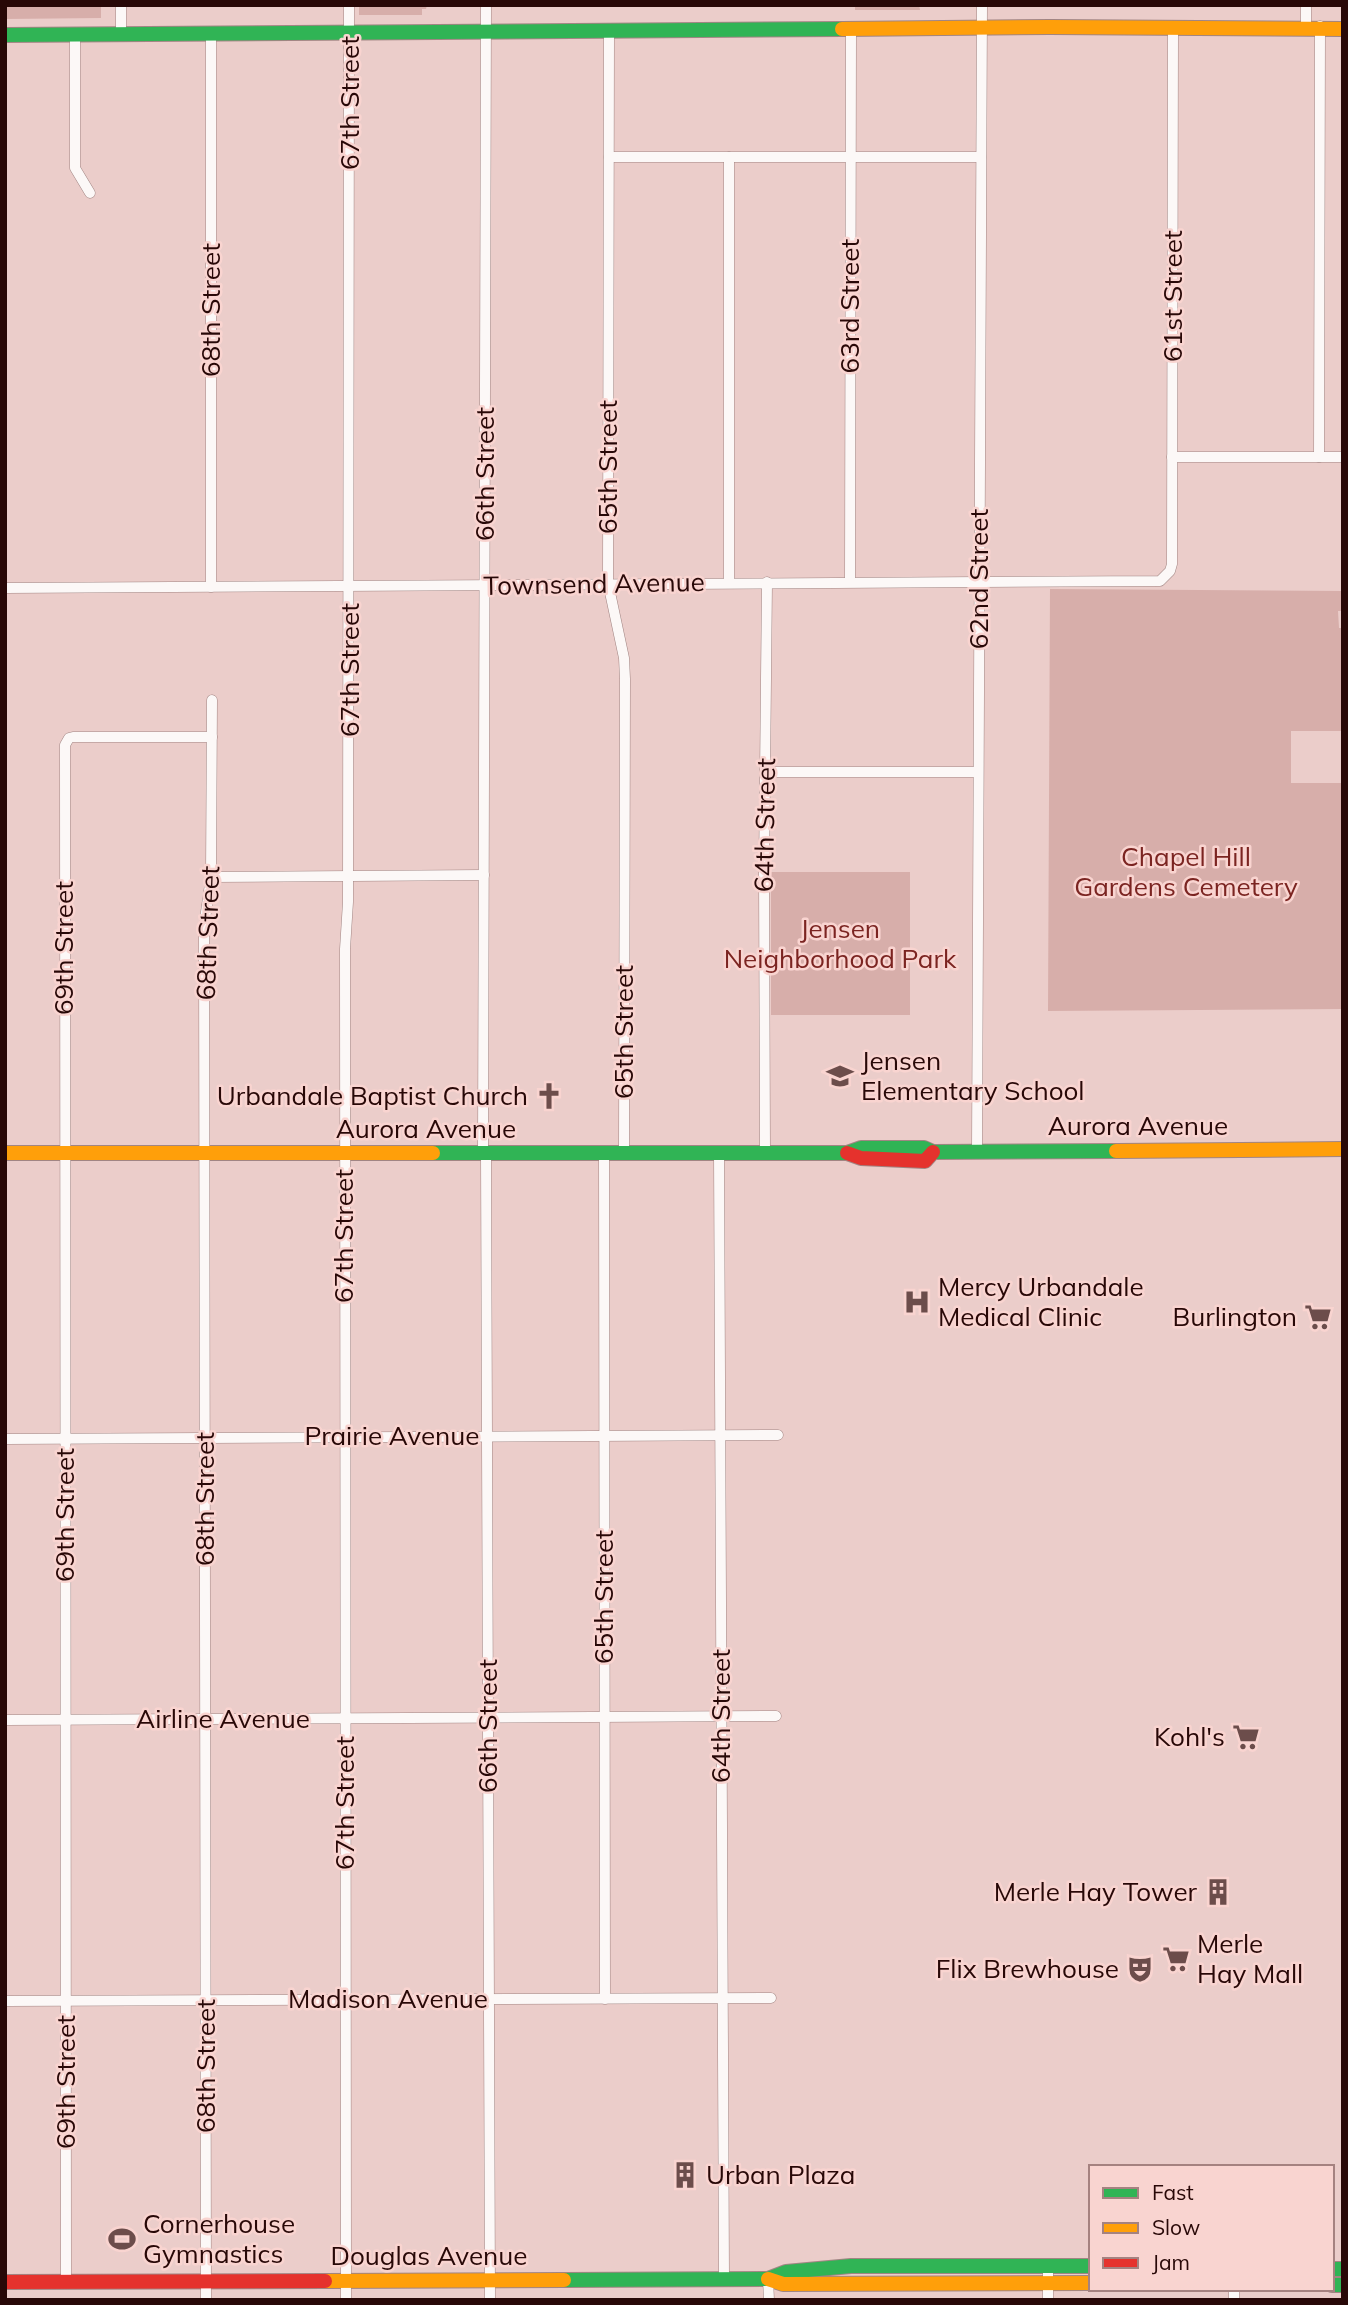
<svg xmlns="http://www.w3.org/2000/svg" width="1348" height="2305" viewBox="0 0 1348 2305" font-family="Mulish,sans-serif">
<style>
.green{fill:#d7aeaa}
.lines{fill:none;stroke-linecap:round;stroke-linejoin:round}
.street-casing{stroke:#a18583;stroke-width:11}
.fast-casing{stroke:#a18583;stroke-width:16}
.slow-casing{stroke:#a18583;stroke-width:16}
.jam-casing{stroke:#a18583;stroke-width:16}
.street{stroke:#fcf8f7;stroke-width:10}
.fast{stroke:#30b455;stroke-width:14}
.slow{stroke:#ff9f0a;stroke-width:14}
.jam{stroke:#e5322d;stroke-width:14}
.labels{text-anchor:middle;stroke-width:5;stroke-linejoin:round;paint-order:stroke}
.street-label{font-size:26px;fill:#280807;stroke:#f9d4d0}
.park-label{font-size:26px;fill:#7b2421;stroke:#f9d4d0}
.poi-label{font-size:26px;fill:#280807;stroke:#f9d4d0;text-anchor:start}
</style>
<rect width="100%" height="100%" fill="#ebcdca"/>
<g class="green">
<path d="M5,5h96v13l-96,1z"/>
<path d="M359,5h68l-1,4h-4v6h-63z"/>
<path d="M855,5h64l1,5h-65z"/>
<path d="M1050,589l293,2v20h-5l1,17h4v103h-52v52h52v226l-295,2z"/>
<rect x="771" y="872" width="139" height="143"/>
</g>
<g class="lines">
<defs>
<g id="street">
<path d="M1306,27v-22"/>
<path d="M609,31l-1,552 16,75 1,21 -1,474"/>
<path d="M121,34v-29"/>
<path d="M75,35v133l15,25"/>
<path d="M609,157h372"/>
<path d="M729,157v425"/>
<path d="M1172,457h171"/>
<path d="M1319,457l1,-431"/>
<path d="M850,582l1,-553"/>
<path d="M211,587v-553"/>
<path d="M5,588l1155,-7 10,-10 2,-7 1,-536"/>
<path d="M766,772h212"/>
<path d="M211,877l273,-2"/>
<path d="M719,1152l5,1127"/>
<path d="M765,1152l-1,-280 3,-290"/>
<path d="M977,1152l5,-1147"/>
<path d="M483,1153l3,-1148"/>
<path d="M486,1153l4,1147"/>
<path d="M604,1153l1,846"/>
<path d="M5,1439l773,-4"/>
<path d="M5,1720l771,-4"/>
<path d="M5,2001l766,-3"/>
<path d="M1048,2265v35"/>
<path d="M768,2279l1,21"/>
<path d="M66,2281l-1,-1536 4,-7 4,-1h139"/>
<path d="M206,2300l-2,-1374 7,-49 1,-177"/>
<path d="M346,2300l-1,-1351 3,-47 1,-897"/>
<path d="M1234,2300v-11"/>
</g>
<g id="fast">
<path d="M5,35l837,-6"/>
<path d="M433,1153h414l14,-5h63l9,4 183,-1"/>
<path d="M1332,2269h11"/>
<path d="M564,2280l204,-1 18,-7 65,-6h240"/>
<path d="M1332,2285h11"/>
</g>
<g id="slow">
<path d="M842,29l208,-2 293,2"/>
<path d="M1116,1151l227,-2"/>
<path d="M5,1153h428"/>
<path d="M768,2279l15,5 308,-1"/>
<path d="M325,2281l239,-1"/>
</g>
<g id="jam">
<path d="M847,1153l14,5 64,3 8,-9"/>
<path d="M5,2282l320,-1"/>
</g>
</defs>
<use href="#street" class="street-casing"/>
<use href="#fast" class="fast-casing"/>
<use href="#slow" class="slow-casing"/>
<use href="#jam" class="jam-casing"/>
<use href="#street" class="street"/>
<use href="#fast" class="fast"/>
<use href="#slow" class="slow"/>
<use href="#jam" class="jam"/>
</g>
<defs>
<symbol id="school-bare" viewBox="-9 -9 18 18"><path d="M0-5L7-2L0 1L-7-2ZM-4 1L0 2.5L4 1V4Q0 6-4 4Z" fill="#6c4d4b" stroke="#f9d4d0" stroke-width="2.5" paint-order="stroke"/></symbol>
<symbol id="church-bare" viewBox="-9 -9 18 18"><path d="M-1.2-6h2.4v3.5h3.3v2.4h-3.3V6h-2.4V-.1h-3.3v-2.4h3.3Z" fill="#6c4d4b" stroke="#f9d4d0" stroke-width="2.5" paint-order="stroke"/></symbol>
<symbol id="hospital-bare" viewBox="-9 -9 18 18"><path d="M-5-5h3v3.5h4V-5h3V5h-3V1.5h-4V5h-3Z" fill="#6c4d4b" stroke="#f9d4d0" stroke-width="2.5" paint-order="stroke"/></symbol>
<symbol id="supermarket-bare" viewBox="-9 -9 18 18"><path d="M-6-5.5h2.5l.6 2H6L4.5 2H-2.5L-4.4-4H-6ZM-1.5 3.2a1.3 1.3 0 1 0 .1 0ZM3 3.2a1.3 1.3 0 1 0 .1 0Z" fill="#6c4d4b" stroke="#f9d4d0" stroke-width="2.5" paint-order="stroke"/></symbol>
<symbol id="building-bare" viewBox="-9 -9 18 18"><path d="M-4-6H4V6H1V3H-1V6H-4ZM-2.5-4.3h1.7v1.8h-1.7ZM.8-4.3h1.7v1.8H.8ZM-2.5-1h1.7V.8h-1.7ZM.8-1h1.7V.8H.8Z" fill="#6c4d4b" stroke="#f9d4d0" stroke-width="2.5" paint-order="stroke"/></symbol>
<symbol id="theatre-bare" viewBox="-9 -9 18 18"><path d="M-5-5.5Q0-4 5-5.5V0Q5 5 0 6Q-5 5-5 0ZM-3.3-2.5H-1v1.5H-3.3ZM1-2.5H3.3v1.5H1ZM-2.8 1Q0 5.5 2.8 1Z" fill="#6c4d4b" stroke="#f9d4d0" stroke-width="2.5" paint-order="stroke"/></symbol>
<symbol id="stadium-bare" viewBox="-9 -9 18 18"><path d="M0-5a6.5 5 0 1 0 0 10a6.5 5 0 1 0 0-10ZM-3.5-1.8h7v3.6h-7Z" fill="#6c4d4b" stroke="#f9d4d0" stroke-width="2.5" paint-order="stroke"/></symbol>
</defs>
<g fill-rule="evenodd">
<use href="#school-bare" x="821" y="1057" width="38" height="38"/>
<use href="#church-bare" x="530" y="1077" width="38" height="38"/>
<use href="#hospital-bare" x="898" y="1283" width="38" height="38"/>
<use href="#supermarket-bare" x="1299" y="1298" width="38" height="38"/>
<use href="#supermarket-bare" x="1227" y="1718" width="38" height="38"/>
<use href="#building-bare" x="1199" y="1873" width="38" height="38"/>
<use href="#supermarket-bare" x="1157" y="1940" width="38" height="38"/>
<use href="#theatre-bare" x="1121" y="1950" width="38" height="38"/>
<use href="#building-bare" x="666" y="2156" width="38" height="38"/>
<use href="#stadium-bare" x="103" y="2220" width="38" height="38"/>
</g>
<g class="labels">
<g class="street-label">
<text transform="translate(350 103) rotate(-90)" y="9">67th Street</text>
<text transform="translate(1173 296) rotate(-90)" y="9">61st Street</text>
<text transform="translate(850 306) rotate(-90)" y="9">63rd Street</text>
<text transform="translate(211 310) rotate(-90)" y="9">68th Street</text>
<text transform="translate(608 467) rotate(-90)" y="9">65th Street</text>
<text transform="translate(485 474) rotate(-90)" y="9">66th Street</text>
<text transform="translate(979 579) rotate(-90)" y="9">62nd Street</text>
<text transform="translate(594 584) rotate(-1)" y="9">Townsend Avenue</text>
<text transform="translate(350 670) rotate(-90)" y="9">67th Street</text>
<text transform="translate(765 825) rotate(-89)" y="9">64th Street</text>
<text transform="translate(208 933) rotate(-88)" y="9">68th Street</text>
<text transform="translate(64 948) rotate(-90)" y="9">69th Street</text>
<text transform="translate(624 1032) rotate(-90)" y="9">65th Street</text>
<text x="1138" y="1135">Aurora Avenue</text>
<text x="426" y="1138">Aurora Avenue</text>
<text transform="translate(344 1236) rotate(-90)" y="9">67th Street</text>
<text x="392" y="1445">Prairie Avenue</text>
<text transform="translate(205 1499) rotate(-90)" y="9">68th Street</text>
<text transform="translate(65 1515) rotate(-90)" y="9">69th Street</text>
<text transform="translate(604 1597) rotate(-90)" y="9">65th Street</text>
<text transform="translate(721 1716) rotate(-90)" y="9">64th Street</text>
<text x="223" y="1728">Airline Avenue</text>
<text transform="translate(488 1726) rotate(-90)" y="9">66th Street</text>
<text transform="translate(345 1803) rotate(-90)" y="9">67th Street</text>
<text x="388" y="2008">Madison Avenue</text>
<text transform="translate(206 2066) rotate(-90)" y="9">68th Street</text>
<text transform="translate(66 2082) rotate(-90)" y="9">69th Street</text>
<text x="429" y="2265">Douglas Avenue</text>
</g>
<g class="park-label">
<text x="1186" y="866">Chapel Hill<tspan x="1186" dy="30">Gardens Cemetery</tspan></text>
<text x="840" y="938">Jensen<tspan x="840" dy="30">Neighborhood Park</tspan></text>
</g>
<g class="poi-label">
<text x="861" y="1070">Jensen<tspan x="861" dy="30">Elementary School</tspan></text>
<text x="528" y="1105" text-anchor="end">Urbandale Baptist Church</text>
<text x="938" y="1296">Mercy Urbandale<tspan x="938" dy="30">Medical Clinic</tspan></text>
<text x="1297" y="1326" text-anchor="end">Burlington</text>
<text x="1225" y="1746" text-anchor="end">Kohl's</text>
<text x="1197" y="1901" text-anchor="end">Merle Hay Tower</text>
<text x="1197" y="1953">Merle<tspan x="1197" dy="30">Hay Mall</tspan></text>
<text x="1119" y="1978" text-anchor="end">Flix Brewhouse</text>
<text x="706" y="2184">Urban Plaza</text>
<text x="143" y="2233">Cornerhouse<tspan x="143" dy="30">Gymnastics</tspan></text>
</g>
</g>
<rect width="1348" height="2305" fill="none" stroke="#280807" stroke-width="14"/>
<rect x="1089" y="2165" width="245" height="126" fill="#f9d4d0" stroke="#a58280" stroke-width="2"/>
<rect x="1103" y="2188" width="35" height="10" fill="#30b455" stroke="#a58280" stroke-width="2"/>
<text x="1152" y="2200" font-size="21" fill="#280807">Fast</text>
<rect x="1103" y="2223" width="35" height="10" fill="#ff9f0a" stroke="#a58280" stroke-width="2"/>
<text x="1152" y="2235" font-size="21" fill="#280807">Slow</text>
<rect x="1103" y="2258" width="35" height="10" fill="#e5322d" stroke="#a58280" stroke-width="2"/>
<text x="1152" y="2270" font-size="21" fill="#280807">Jam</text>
</svg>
